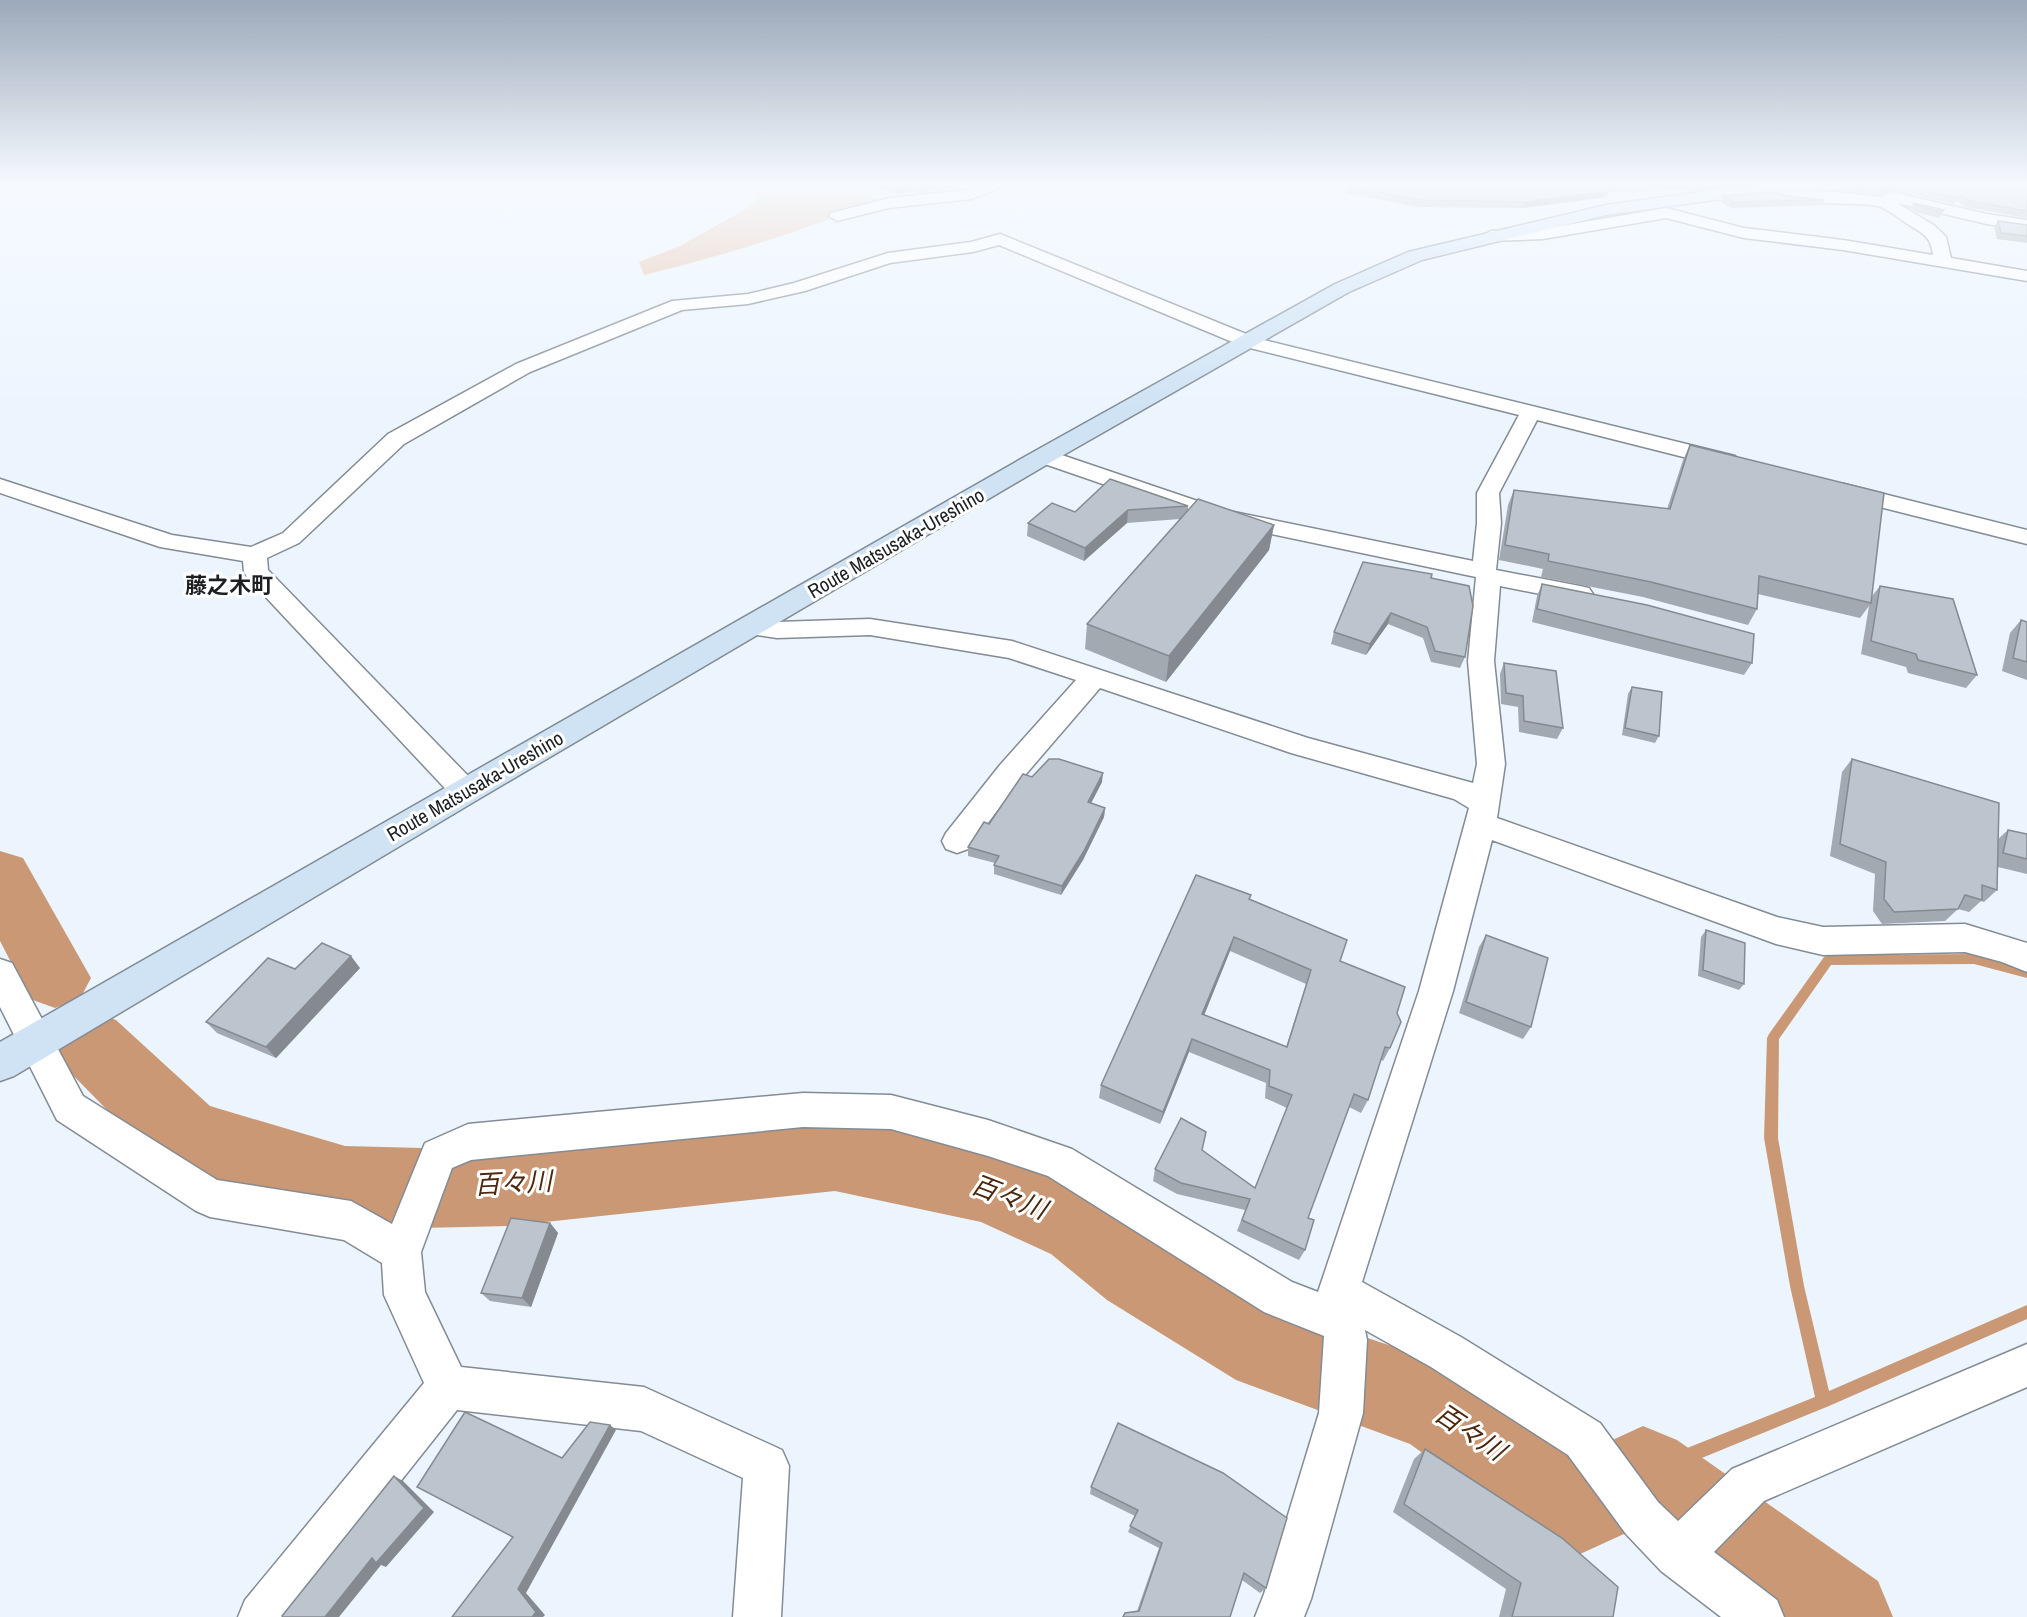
<svg xmlns="http://www.w3.org/2000/svg" width="2027" height="1617" viewBox="0 0 2027 1617" font-family="'Archivo Narrow','Noto Sans JP',sans-serif">
<style>
.green{fill:#e8c2a8}
.lines{fill:none;stroke-linecap:round;stroke-linejoin:round}
.stream{fill:#cb9875;fill-rule:evenodd}
.river{fill:#cb9875;fill-rule:evenodd}
.minor-casing{stroke:#838b93;stroke-width:3}
.secondary-casing{stroke:#838b93;stroke-width:3}
.minor{fill:#fff;fill-rule:evenodd}
.secondary{fill:#cfe3f5;fill-rule:evenodd}
.wall{fill:#a2a9b0;fill-rule:evenodd}
.shaded-wall{fill:#848a90}
.building{fill:#bcc5cd;stroke:#848a90;stroke-width:1.5;fill-rule:evenodd}
.labels{text-anchor:middle;stroke-width:6;stroke-linejoin:round;paint-order:stroke}
.street-label{font-size:20px;fill:#1c1f23;stroke:#fff}
.quarter-label{font-size:22px;font-weight:bold;fill:#1c1f23;stroke:#fff}
.near-water-label{font-size:26px;font-style:italic;fill:#4c290e;stroke:#fff}
</style>
<rect width="100%" height="100%" fill="#ecf5fe"/>
<path class="green" d="M753,183h80l52,18 -55,15 -3,4c-60,22 -121,40 -183,55l-5,-13 41,-16 76,-43 -1,-10 -6,-8z"/>
<g class="lines">
<path class="stream" d="M1974,954l53,14v10l-53,-14 -143,1 -52,74 -1,99 26,148 25,105 198,-86v14l-198,87 -186,76 -6,-2 -2,-6 2,-6 178,-71 -25,-111 -26,-148 3,-100 2,-4 55,-77 4,-2z"/>
<g class="river">
<path d="M0,851l23,7 68,120 -11,21 -25,9 -25,-9 -30,-58z"/>
<path d="M90,1010l26,10 94,86 135,40 77,2 86,-2 327,-31 153,30 121,51 58,44 122,72 148,49 32,14 115,78 59,-27 34,14 201,141 15,36h-136l-120,-89 -59,27 -34,-14 -134,-97 -174,-64 -129,-80 -56,-46 -70,-32 -146,-31 -327,35 -86,2 -77,-4 -187,-62 -94,-96 -11,-23 11,-23z"/>
</g>
<defs>
<g id="minor">
<path d="M985,183h21l-2,3 -33,13 -82,9 -52,13 -8,-5 2,-3 58,-15 79,-8z"/>
<path d="M1394,183h120l-8,5c-20,1 -100,9 -112,-5z"/>
<path d="M1774,185l15,6 46,1 48,5 8,-5 96,22 40,6v10l-40,-6 -90,-21 38,23 11,11 5,21 76,13v10l-184,-31 -99,-12 -78,-20 -123,21 -52,2 -8,-5 8,-5 52,-2 123,-21 78,20 99,12 90,15c-2,-18 -9,-21 -24,-30 -9,-6 -21,-16 -31,-19 -25,-5 -98,2 -112,-16l2,-3z"/>
<path d="M1000,234l256,104 479,118 3,5 -3,5 -8,2 -190,-48 -38,73 2,30 -5,47 84,16 9,2 4,6 -4,6 -9,2 -80,-16 -6,75 11,103 -8,54 280,99 46,10 142,-3 62,19v29l-25,-10 -37,-10 -142,3 -47,-11 -284,-104 -39,151 -91,291 99,55 139,86 58,79 20,19 54,-52 295,-125v43l-263,114 -50,51 63,48 7,17h-63l-60,-46 -35,-37 -58,-79 -137,-88 -66,-37 2,10 -4,73 -52,186 -7,18h-49l9,-23 55,-181 5,-77 -60,-24 -216,-136 -60,-20 -97,-27 -88,-2 -332,33 -19,8 -31,84 4,40 36,75 183,20 138,63 7,16 -8,151h-48l10,-139 -102,-47 -184,-21 -164,207h-55l7,-17 179,-217 -40,-88 -2,-32 -38,-23 -134,-23 -14,-6 -139,-91 -57,-113v-48l12,4 71,133 134,84 134,21 41,23 33,-81 43,-19 335,-31 88,2 97,25 84,29 220,133 26,10 101,-301 50,-183 -15,-9 -163,-46 -191,-65 -80,93 -52,68 -11,4 -11,-4 -4,-8 4,-8 54,-68 76,-85 -67,-22 -139,-23 -93,3 -34,-5 -4,-6 4,-6 9,-2 25,3 93,-3 142,22 296,97 165,45 4,-19 -9,-103 8,-84 -266,-56 -174,-60 -3,-5 3,-5 8,-2 180,61 249,51 4,-38v-30l42,-78 -277,-69 -243,-101 -26,7 -83,11 -85,28 -57,13 -66,6 -152,62 -126,72 -105,99 -32,15 1,12 207,213 5,8 -5,8 -10,3 -10,-3 -208,-222 -3,-5 -1,-11 -83,-14 -160,-54v-14l172,56 79,12 32,-14 105,-99 128,-70 156,-63 76,-7 46,-11 94,-30 83,-11z"/>
<path d="M1844,484l183,46v14l-191,-48 -3,-5 3,-5z"/>
</g>
<path id="secondary" d="M1794,183h65l-3,4 -6,1 -136,12 -108,15 -184,45 -73,32 -296,169 -576,339 -463,276 -14,5v-39l1035,-591 300,-167 73,-32 198,-47 108,-15z"/>
</defs>
<use href="#minor" class="minor-casing"/>
<use href="#secondary" class="secondary-casing"/>
<use href="#minor" class="minor"/>
<use href="#secondary" class="secondary"/>
</g>
<g class="wall">
<path d="M859,183h106l-10,6 -23,1 -13,3 -8,-2 -11,3z"/>
<path d="M1774,183l-78,7 -88,2 -1,5 -84,11 -105,-1 -72,-14 1,-7 102,1z"/>
<path d="M2027,183v35l-61,-11 -9,-6 -3,3 -62,-14 -10,5 -37,-4 3,-7z"/>
<path d="M1723,196h65l36,4 -2,5 -91,3 -10,-6z"/>
<path d="M1913,203l31,7 -5,8 -23,-6 -6,-4z"/>
<path d="M1998,221l29,4v18l-30,-4 -3,-12z"/>
<path d="M1690,445l182,151 8,-10 97,89 -11,13 -58,-15 -2,-6 -45,-13 8,-48 -9,12 -102,-24 -1,15 -9,16 -105,-28 -102,-20 2,-8 -44,-9 9,-55 6,-15 153,19 16,-49z"/>
<path d="M1188,506v5l86,14 -5,25 -103,132 -81,-33 2,-25 93,-105 -53,4 -43,38 -57,-25 1,-13 47,-11z"/>
<path d="M1431,578l34,79 -5,11 -29,-6 -8,-24 -35,-14 -22,31 -35,-11 3,-12z"/>
<path d="M1542,584l210,79 -8,12 -212,-53 5,-26z"/>
<path d="M2021,620l6,2v58l-25,-9 8,-38z"/>
<path d="M1504,663l59,65 -6,11 -38,-7 -1,-25 -17,-3 -1,-30z"/>
<path d="M1632,687l27,49 -4,7 -33,-8 6,-41z"/>
<path d="M1852,759l146,80 10,-9 19,4v40l-29,-7 -1,23 -13,12 -3,-1 -12,11 -11,-3 -13,12 -63,3 -9,-13 2,-37 -45,-18 12,-84z"/>
<path d="M1032,777l70,5 -11,21 14,5 -1,9 -21,43 -22,35 -67,-21v-9l1,-2 -27,-7v-9z"/>
<path d="M1251,895l-1,4 90,62 57,52 -7,35 -7,13 -2,-1 -13,40 -7,13 -12,-6 -41,111 -3,32 -6,10 -62,-29 8,-21 -68,-16 -24,-13 2,-12 47,-19 53,38 32,-80 -22,-10 1,-15 -77,-31 -29,72 -61,-26 2,-13zM1230,951l76,33 -20,63 -82,-32z"/>
<path d="M1706,930l38,54 -5,6 -41,-14 3,-39z"/>
<path d="M1486,935l45,92 -8,12 -64,-26 20,-66z"/>
<path d="M360,968l-84,90 -59,-25 -11,-11 89,-53z"/>
<path d="M550,1223l8,10 -27,74 -41,-6 -9,-8z"/>
<path d="M1118,1423l148,165 -6,5 -18,-13 -12,37h-108l3,-4 12,-2 22,-63 -31,-16 7,-16 -45,-22 1,-7z"/>
<path d="M1425,1449l188,168h-114l7,-28 -113,-77 21,-53z"/>
</g>
<g class="shaded-wall">
<path d="M956,183h9l-10,6v-5z"/>
<path d="M1711,183h63l-78,7 3,-6z"/>
<path d="M931,184l1,6 -13,3v-6z"/>
<path d="M1895,184l-3,6 -10,5 4,-7z"/>
<path d="M910,185l1,6 -11,3v-6z"/>
<path d="M1609,191l-2,6 -84,11 2,-6z"/>
<path d="M1128,510l-1,13 -43,38 1,-13z"/>
<path d="M1274,525l-5,25 -103,132 3,-26z"/>
<path d="M1391,613l-3,11 -22,31 4,-11z"/>
<path d="M1103,773l-1,9 -15,29 1,-9z"/>
<path d="M1105,808l-1,9 -21,43 -22,35 1,-9z"/>
<path d="M1234,937l-4,14 -31,77 3,-14z"/>
<path d="M351,956l9,12 -84,90 -10,-11z"/>
<path d="M1192,1039l-3,13 -29,72 3,-12z"/>
<path d="M550,1223l8,10 -27,74 -9,-9z"/>
<path d="M610,1425l6,5 -90,163 19,22 -2,2h-11l-14,-28z"/>
<path d="M394,1476l9,5 31,31 -48,55 -5,-2 -42,52h-14l47,-59z"/>
</g>
<g class="building">
<path d="M879,183h77l-1,1h-24l-12,3 -9,-2 -10,3z"/>
<path d="M1351,183h50l48,4 59,-3 2,-1h201l-12,1 -96,2 6,5 -84,11 -106,-2 -72,-14z"/>
<path d="M1858,183h169v28l-57,-10 -9,-6 -4,3 -62,-14 -9,4 -38,-4z"/>
<path d="M1775,192l13,4 36,4 -90,2 -11,-6z"/>
<path d="M1913,203l31,7 -2,2 -23,-6z"/>
<path d="M1998,221l29,4v11l-26,-3z"/>
<path d="M1690,445l194,48 -13,110 -112,-27 -2,33 -106,-27 -103,-21 1,-7 -44,-9 9,-55 156,19z"/>
<path d="M1110,479l78,27 -60,4 -43,38 -57,-25 24,-20 23,9z"/>
<path d="M1198,499l76,26 -105,131 -82,-32z"/>
<path d="M1363,562l69,12 -1,4 38,8 4,20 -8,51 -30,-6 -8,-24 -36,-14 -21,31 -36,-12z"/>
<path d="M1542,584l105,21 107,29 -2,29 -215,-54z"/>
<path d="M1880,586l73,13 24,76 -59,-15 -2,-6 -45,-13z"/>
<path d="M2021,620l6,2v40l-14,-4z"/>
<path d="M1504,663l52,8 7,57 -39,-7 -1,-25 -17,-3z"/>
<path d="M1632,687l30,5 -3,44 -34,-8z"/>
<path d="M1049,759h10l44,14 -15,29 17,6 -21,43 -22,35 -68,-21 5,-9 -31,-9 16,-25 5,2 34,-50 9,3z"/>
<path d="M1852,759l147,44 -2,87 -15,-5v15l-17,-5 -7,14 -64,3 -10,-13 2,-37 -46,-18z"/>
<path d="M2008,830l19,4v25l-24,-6z"/>
<path d="M1196,875l55,20 -2,4 98,41 -7,21 65,26 -8,26 4,9 -11,26 -5,-1 -17,53 -14,-6 -46,124 6,2 -9,30 -63,-30 8,-21 -69,-16 -26,-14 26,-51 25,14 -4,18 53,38 37,-93 -23,-9 1,-16 -78,-31 -29,73 -62,-27zM1234,937l77,33 -24,77 -85,-33z"/>
<path d="M1706,930l39,13 -1,41 -41,-14z"/>
<path d="M1486,935l62,23 -17,69 -65,-25z"/>
<path d="M322,943l29,13 -85,91 -60,-25 62,-64 27,11z"/>
<path d="M511,1218l39,5 -28,75 -41,-5z"/>
<path d="M465,1412l97,46 28,-36 20,3 -92,164 18,23 -4,5h-80l61,-80 -96,-50z"/>
<path d="M1118,1423l105,50 64,45 -21,70 -22,-15 -14,44h-107l2,-4 14,-2 23,-68 -32,-17 8,-16 -47,-23z"/>
<path d="M1425,1449l137,89 56,49 -5,30h-101l9,-34 -117,-79z"/>
<path d="M394,1476l30,32 -48,55 -4,-5 -47,59h-42l-1,-1z"/>
</g>
<linearGradient id="sky" x2="0" y2="1"><stop stop-color="#9ca9ba"/><stop offset="0.45" stop-color="#f6faff"/><stop offset="1" stop-color="#f6faff" stop-opacity="0"/></linearGradient>
<rect width="2027" height="409" fill="url(#sky)"/>
<g class="labels">
<g class="street-label">
<text transform="translate(896 543) rotate(-30)" y="7">Route Matsusaka-Ureshino</text>
<text transform="translate(475 786) rotate(-30)" y="7">Route Matsusaka-Ureshino</text>
</g>
<g class="quarter-label">
<text x="229" y="593">藤之木町</text>
</g>
<g class="near-water-label">
<text transform="translate(513 1183) rotate(-3)" y="9">百々川</text>
<text transform="translate(1009 1197) rotate(21)" y="9">百々川</text>
<text transform="translate(1470 1432) rotate(34)" y="9">百々川</text>
</g>
</g>
</svg>
